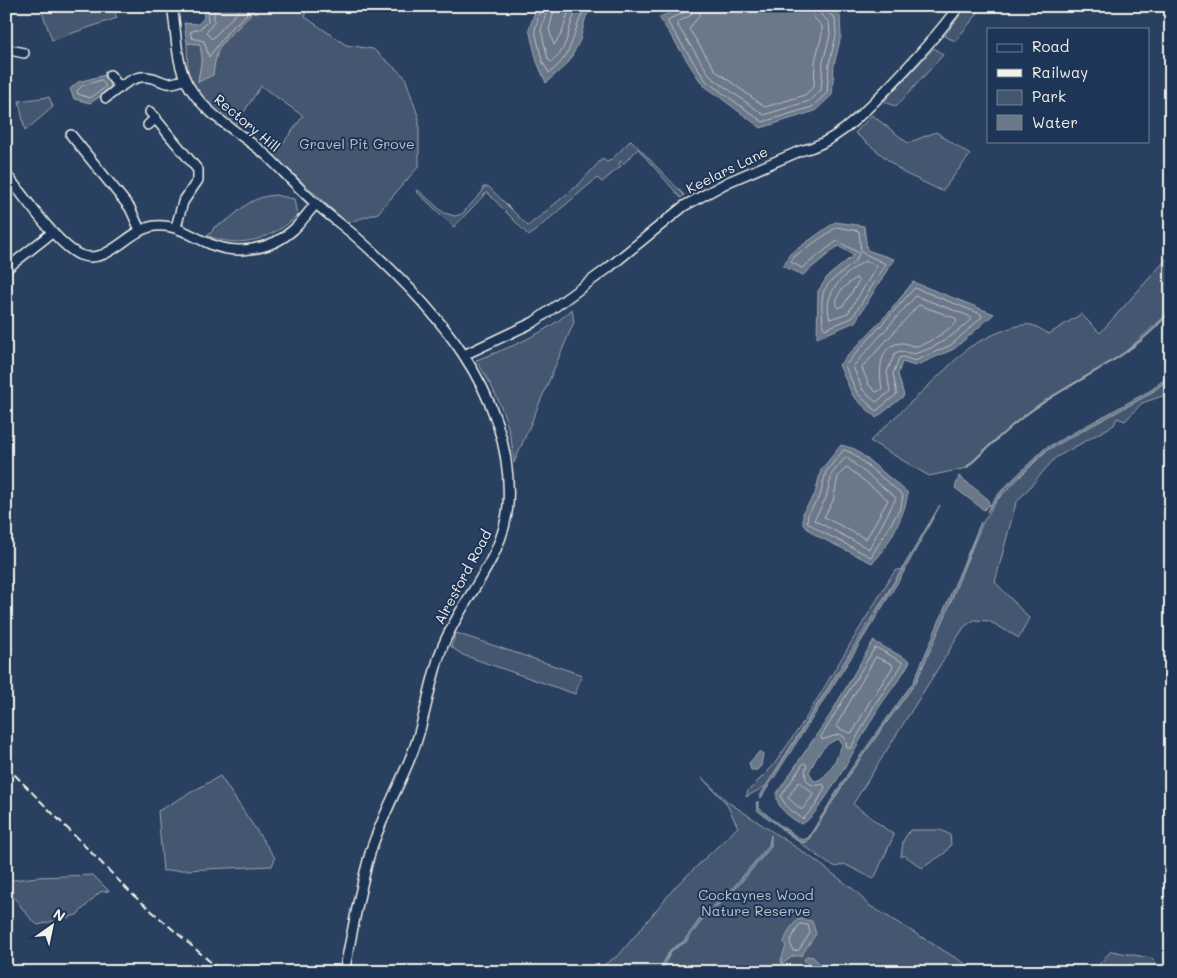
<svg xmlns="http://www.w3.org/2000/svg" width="1177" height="978" viewBox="0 0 1177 978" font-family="Mali,sans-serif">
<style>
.green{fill:#445771;stroke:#9ca4ac}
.water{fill:#6a788a;stroke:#a1a8b0;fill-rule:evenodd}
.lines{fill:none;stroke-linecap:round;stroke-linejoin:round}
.shore{stroke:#bdc1c2;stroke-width:1}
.stream{stroke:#a1a8b0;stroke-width:2}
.minor-casing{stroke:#f4f1e8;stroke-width:12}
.minor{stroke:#1d3557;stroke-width:9}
.rail{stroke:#f4f1e8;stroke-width:2;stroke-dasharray:8 4;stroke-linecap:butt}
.labels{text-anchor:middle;stroke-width:4;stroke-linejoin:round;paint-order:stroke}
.street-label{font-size:14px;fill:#f4f1e8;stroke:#1d3557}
.park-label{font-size:14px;fill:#bfc3c4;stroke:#1d3557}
</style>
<rect width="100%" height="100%" fill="#2a4060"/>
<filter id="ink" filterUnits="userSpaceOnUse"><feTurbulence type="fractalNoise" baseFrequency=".02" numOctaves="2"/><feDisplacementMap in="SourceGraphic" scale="10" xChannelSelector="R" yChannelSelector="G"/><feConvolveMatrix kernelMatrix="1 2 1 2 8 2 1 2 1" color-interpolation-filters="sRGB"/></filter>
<g filter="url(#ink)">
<g class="green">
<path d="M40,6h72l5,12 -65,22z"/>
<path d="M256,6h50l-1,11 41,28 27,4 32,28 14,42v47l-41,47 -31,10 -73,-67 29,-40 -42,-30 -27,41 -37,-31 -9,-19 -1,-34 13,1 2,13 -4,24 15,-7c1,-7 2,-16 5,-23 8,-18 29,-27 38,-45z"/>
<path d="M967,6h17l-29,35 -11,-5z"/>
<path d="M934,48l9,7 -47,52 -12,-6z"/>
<path d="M49,97l4,10 -28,24 -6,-30z"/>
<path d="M872,115l36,28 28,-11 34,23 -28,36 -38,-18 -49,-40z"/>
<path d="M631,140l53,55 -3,3 -43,-49 -15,15 -2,-3 -2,2 2,3 -19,16 -5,-4 -68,58 -42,-44 -33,35 -38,-36 2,-1 26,23 11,3 7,-2 21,-23v-4h6l39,39 51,-42 23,-25 5,3 4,-2z"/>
<path d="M275,195l19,4 3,16c-22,24 -60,35 -90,20l5,-3 2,-5c24,-8 27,-29 61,-32z"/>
<path d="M1171,254v55l-6,7 -43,39 -53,31 -52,35 -50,47 -38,8 -59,-35 98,-93c13,-8 48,-26 63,-23 6,1 12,6 18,9l32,-20 19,19z"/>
<path d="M572,309l2,13 -60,141c-2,-38 -18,-72 -38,-103 31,-11 73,-28 96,-51z"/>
<path d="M1171,377v16l-29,10 -17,18 -8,-3 -3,7 -59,33 -39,45 -21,79 34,36 -10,20 -30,-17 -15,-1 -10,7 -111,177 41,31 -20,44 -30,-15 -7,3 -8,-3 -49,-36h4l17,14h6l46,-73 63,-87 67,-160 14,-22 51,-51 103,-56z"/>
<path d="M902,569l-136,217 -20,11 2,-6 25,-25 31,-45 86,-143 5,-7z"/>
<path d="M456,633l126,42 -7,19 -112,-39 -12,-8z"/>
<path d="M220,776l55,82 -3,8 -109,5 -5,-60z"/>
<path d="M702,778l26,24 84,56 45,34 10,12 112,68h-386l26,-17 57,-69 62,-59 -12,-24z"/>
<path d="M910,830h31l9,5 1,9 -6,9 -23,15 -18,-13 -3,2 2,-16z"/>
<path d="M93,875l16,16 -9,1 -23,23 -39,10c-10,-6 -22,-27 -32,-37v-7l31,-4z"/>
<path d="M1111,951l40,7 14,14h-73z"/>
</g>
<g class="water">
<path d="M203,6h53c-9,18 -30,27 -38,45 -3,7 -4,16 -5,24l-15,7 4,-25 -2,-13 -13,-1 -3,-20 14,1 6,-6z"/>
<path d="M537,6h60l-11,10 -6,24 -11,22 -23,21 -9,-21 -8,-33z"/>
<path d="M688,6h139l13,9 1,21 -7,29 -2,30 -17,16 -54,17 -59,-44 -43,-67z"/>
<path d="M105,75l7,10 -1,5 -21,13 -16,-4 -4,-10 8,-7z"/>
<path d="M835,222l29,4 3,24 27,9 -39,63 -38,16 1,-47 10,-15 26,-21 -16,-9 -35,29 -20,-9 7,-12z"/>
<path d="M913,282l81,32 -40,35 -39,17 -13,-4 -4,12 6,22 -28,22 -23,-22 -14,-31 52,-55z"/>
<path d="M1171,374v3l-23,18 -104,57 -41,40 -16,20 3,-7 11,-14 43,-42 107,-59z"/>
<path d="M841,445l14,4 52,43c3,14 -23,63 -35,71l-55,-27 -14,-11v-13l12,-18 6,-24z"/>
<path d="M959,476l29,23 1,6 -5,5 -29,-22z"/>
<path d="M940,505l-39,72 -47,76 -93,145 -2,-1 108,-169z"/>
<path d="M981,522l-36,95 -29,65 -63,87 -46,73h-6l-43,-31 -2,-8 2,-2v6c14,13 29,23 44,33l6,-2 42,-68 64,-89z"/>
<path d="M873,641l37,20c-8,16 -20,30 -30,45 -12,18 -62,116 -79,118 -11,-7 -26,-16 -24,-31l53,-78zM839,739l3,6c-5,12 -14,35 -28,36l-5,-9c7,-13 13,-29 30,-33z"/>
<path d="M760,751l3,3 -2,12 -4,4h-6l-2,-7z"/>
<path d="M771,835v12l-34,40 -34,32 -17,23 -15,9 -7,15 -6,6 13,-23 12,-7 17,-23 31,-29 38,-45z"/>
<path d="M798,919l14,2 4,13 -15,22h-8l-11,8 -1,-4 5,-14 -2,-4 5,-12z"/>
<path d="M807,956l6,1 13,13 -9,2 -13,-12z"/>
</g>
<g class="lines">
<g class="shore">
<path d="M207,6l1,15 -7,7 -11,4 2,6 12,3 5,16 20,-27 17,-15 4,-9"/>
<path d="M214,6v16l-8,11 6,6 31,-33"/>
<path d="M541,6l-6,24 7,31 7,12c30,-21 21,-49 40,-67"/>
<path d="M548,6l-7,24 7,29 3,3c21,-14 15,-41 29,-56"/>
<path d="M555,6l-6,24 5,15 8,-12 8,-27"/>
<path d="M688,6l-2,6 -17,7 -1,4 38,58 57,41 49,-15 15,-14 2,-29 7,-28 -1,-18 -8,-6 -2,-6"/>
<path d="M694,6l-3,9 -13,7v4l33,51 53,38 45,-14 12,-11 2,-28 7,-27 -1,-13 -8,-7 -2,-9"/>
<path d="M702,6l-3,10 -10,13 27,42 49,36 40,-12 9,-9 1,-25 7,-27v-8l-8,-8 -3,-12"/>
<path d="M102,80l4,7 -16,11 -12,-4 -1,-3 5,-5z"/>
<path d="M837,227l22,4 2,21 25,12 -34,54 -27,11 -2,-2c0,-11 -3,-27 1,-36 7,-16 32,-23 35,-38l-22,-12 -35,27 -11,-6 3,-5z"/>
<path d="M865,261l10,4 1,3 -28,45 -18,6c-9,-26 15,-46 35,-58z"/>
<path d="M856,278l3,3 -16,25 -5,2c-5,-14 7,-22 18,-30z"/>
<path d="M915,288l66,26 1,3 -31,28 -36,16 -12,-4 -4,1 -6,16 4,20 -21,17 -19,-18 -12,-27z"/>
<path d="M916,296l53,20 2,3c-15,15 -33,28 -54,34 -8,3 -13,-5 -22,0l-8,19 3,20 -14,10 -13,-12 -10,-23z"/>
<path d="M919,305l36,13 2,4c-8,7 -32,25 -43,24 -4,0 -7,-3 -11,-3 -25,0 -24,30 -21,46l-6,3 -7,-7 -7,-17z"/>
<path d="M844,450l8,3 51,42 -2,12 -30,50 -51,-26 -13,-9 1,-8 12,-18 6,-24z"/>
<path d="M846,457l50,41 -27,51 -55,-29 12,-22 6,-24z"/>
<path d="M847,467l41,33 -22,39 -42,-22 9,-16 5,-24z"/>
<path d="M877,648l25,14v3l-27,39 -24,44h-4l-2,-10 -5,-4 -18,6 -1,-3 53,-88z"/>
<path d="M876,657l16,7 1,3 -23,34 -17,31 -3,1 -12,-5 -1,-3z"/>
<path d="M804,763l3,2c-5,13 1,24 16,19l2,3 -9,18 -13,14 -16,-12 -6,-10z"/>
<path d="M799,782l15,12 -12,16 -14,-12z"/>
<path d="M800,924l8,1 2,8 -11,17 -6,1 -3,-9z"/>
</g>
<path class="stream" d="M967,467c22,-21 44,-42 69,-60 44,-30 103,-53 135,-98"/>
<defs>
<g id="minor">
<path d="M172,6c5,26 3,60 18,82 19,30 50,44 76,67 17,16 32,33 49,48 12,11 26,21 39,32 78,69 161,158 154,270 -4,54 -47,94 -66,143 -12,32 -16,66 -27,98 -13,35 -32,68 -44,104 -12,40 -18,81 -27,122"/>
<path d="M6,49l18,4"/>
<path d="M110,75l10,13"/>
<path d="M106,98c10,-8 27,-23 41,-21 17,1 14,12 38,2"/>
<path d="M150,112l48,58v10l-15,22 -7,25"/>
<path d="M148,125l8,-7"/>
<path d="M71,135l59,73 10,22"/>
<path d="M6,174c17,21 52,72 74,81 29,11 48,-26 75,-29 22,-2 34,9 53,17 27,13 63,7 85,-13 9,-8 15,-18 23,-26"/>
<path d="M6,269l47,-37"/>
<path d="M464,355l70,-33 73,-53 77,-63 44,-24 72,-31c36,-8 61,-36 86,-61 26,-27 50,-53 73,-84"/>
</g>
</defs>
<use href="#minor" class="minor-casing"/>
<use href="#minor" class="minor"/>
<path class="rail" d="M6,766l126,128 90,78"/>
</g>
</g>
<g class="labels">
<g class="street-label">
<text transform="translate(247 123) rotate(40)" y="5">Rectory Hill</text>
<text transform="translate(727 170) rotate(-26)" y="5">Keelars Lane</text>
<text transform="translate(463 577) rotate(-62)" y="5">Alresford Road</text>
</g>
<g class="park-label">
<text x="357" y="149">Gravel Pit Grove</text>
<text x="756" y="900">Cockaynes Wood<tspan x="756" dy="16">Nature Reserve</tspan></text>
</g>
</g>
<rect width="1177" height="978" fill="none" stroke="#1d3557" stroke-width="25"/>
<rect x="12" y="12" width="1152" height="953" fill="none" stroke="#f4f1e8" stroke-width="2" filter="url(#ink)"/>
<rect x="987" y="28" width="162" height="115" fill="#1d3557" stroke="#738091"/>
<rect x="997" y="44" width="25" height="8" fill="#1d3557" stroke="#738091"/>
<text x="1032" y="52" font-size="15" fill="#f4f1e8">Road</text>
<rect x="997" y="69" width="25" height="8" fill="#f4f1e8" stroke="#738091"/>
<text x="1032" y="78" font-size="15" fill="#f4f1e8">Railway</text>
<rect x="997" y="90" width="25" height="15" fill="#445771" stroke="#738091"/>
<text x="1032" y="102" font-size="15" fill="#f4f1e8">Park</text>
<rect x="997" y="115" width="25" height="15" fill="#6a788a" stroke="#738091"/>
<text x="1032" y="128" font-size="15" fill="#f4f1e8">Water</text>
<g transform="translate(52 926) rotate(33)" stroke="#1d3557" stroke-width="4" paint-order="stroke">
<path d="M0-4L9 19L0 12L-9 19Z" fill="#f4f1e8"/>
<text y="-8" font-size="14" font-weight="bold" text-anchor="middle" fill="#f4f1e8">N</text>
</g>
</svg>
